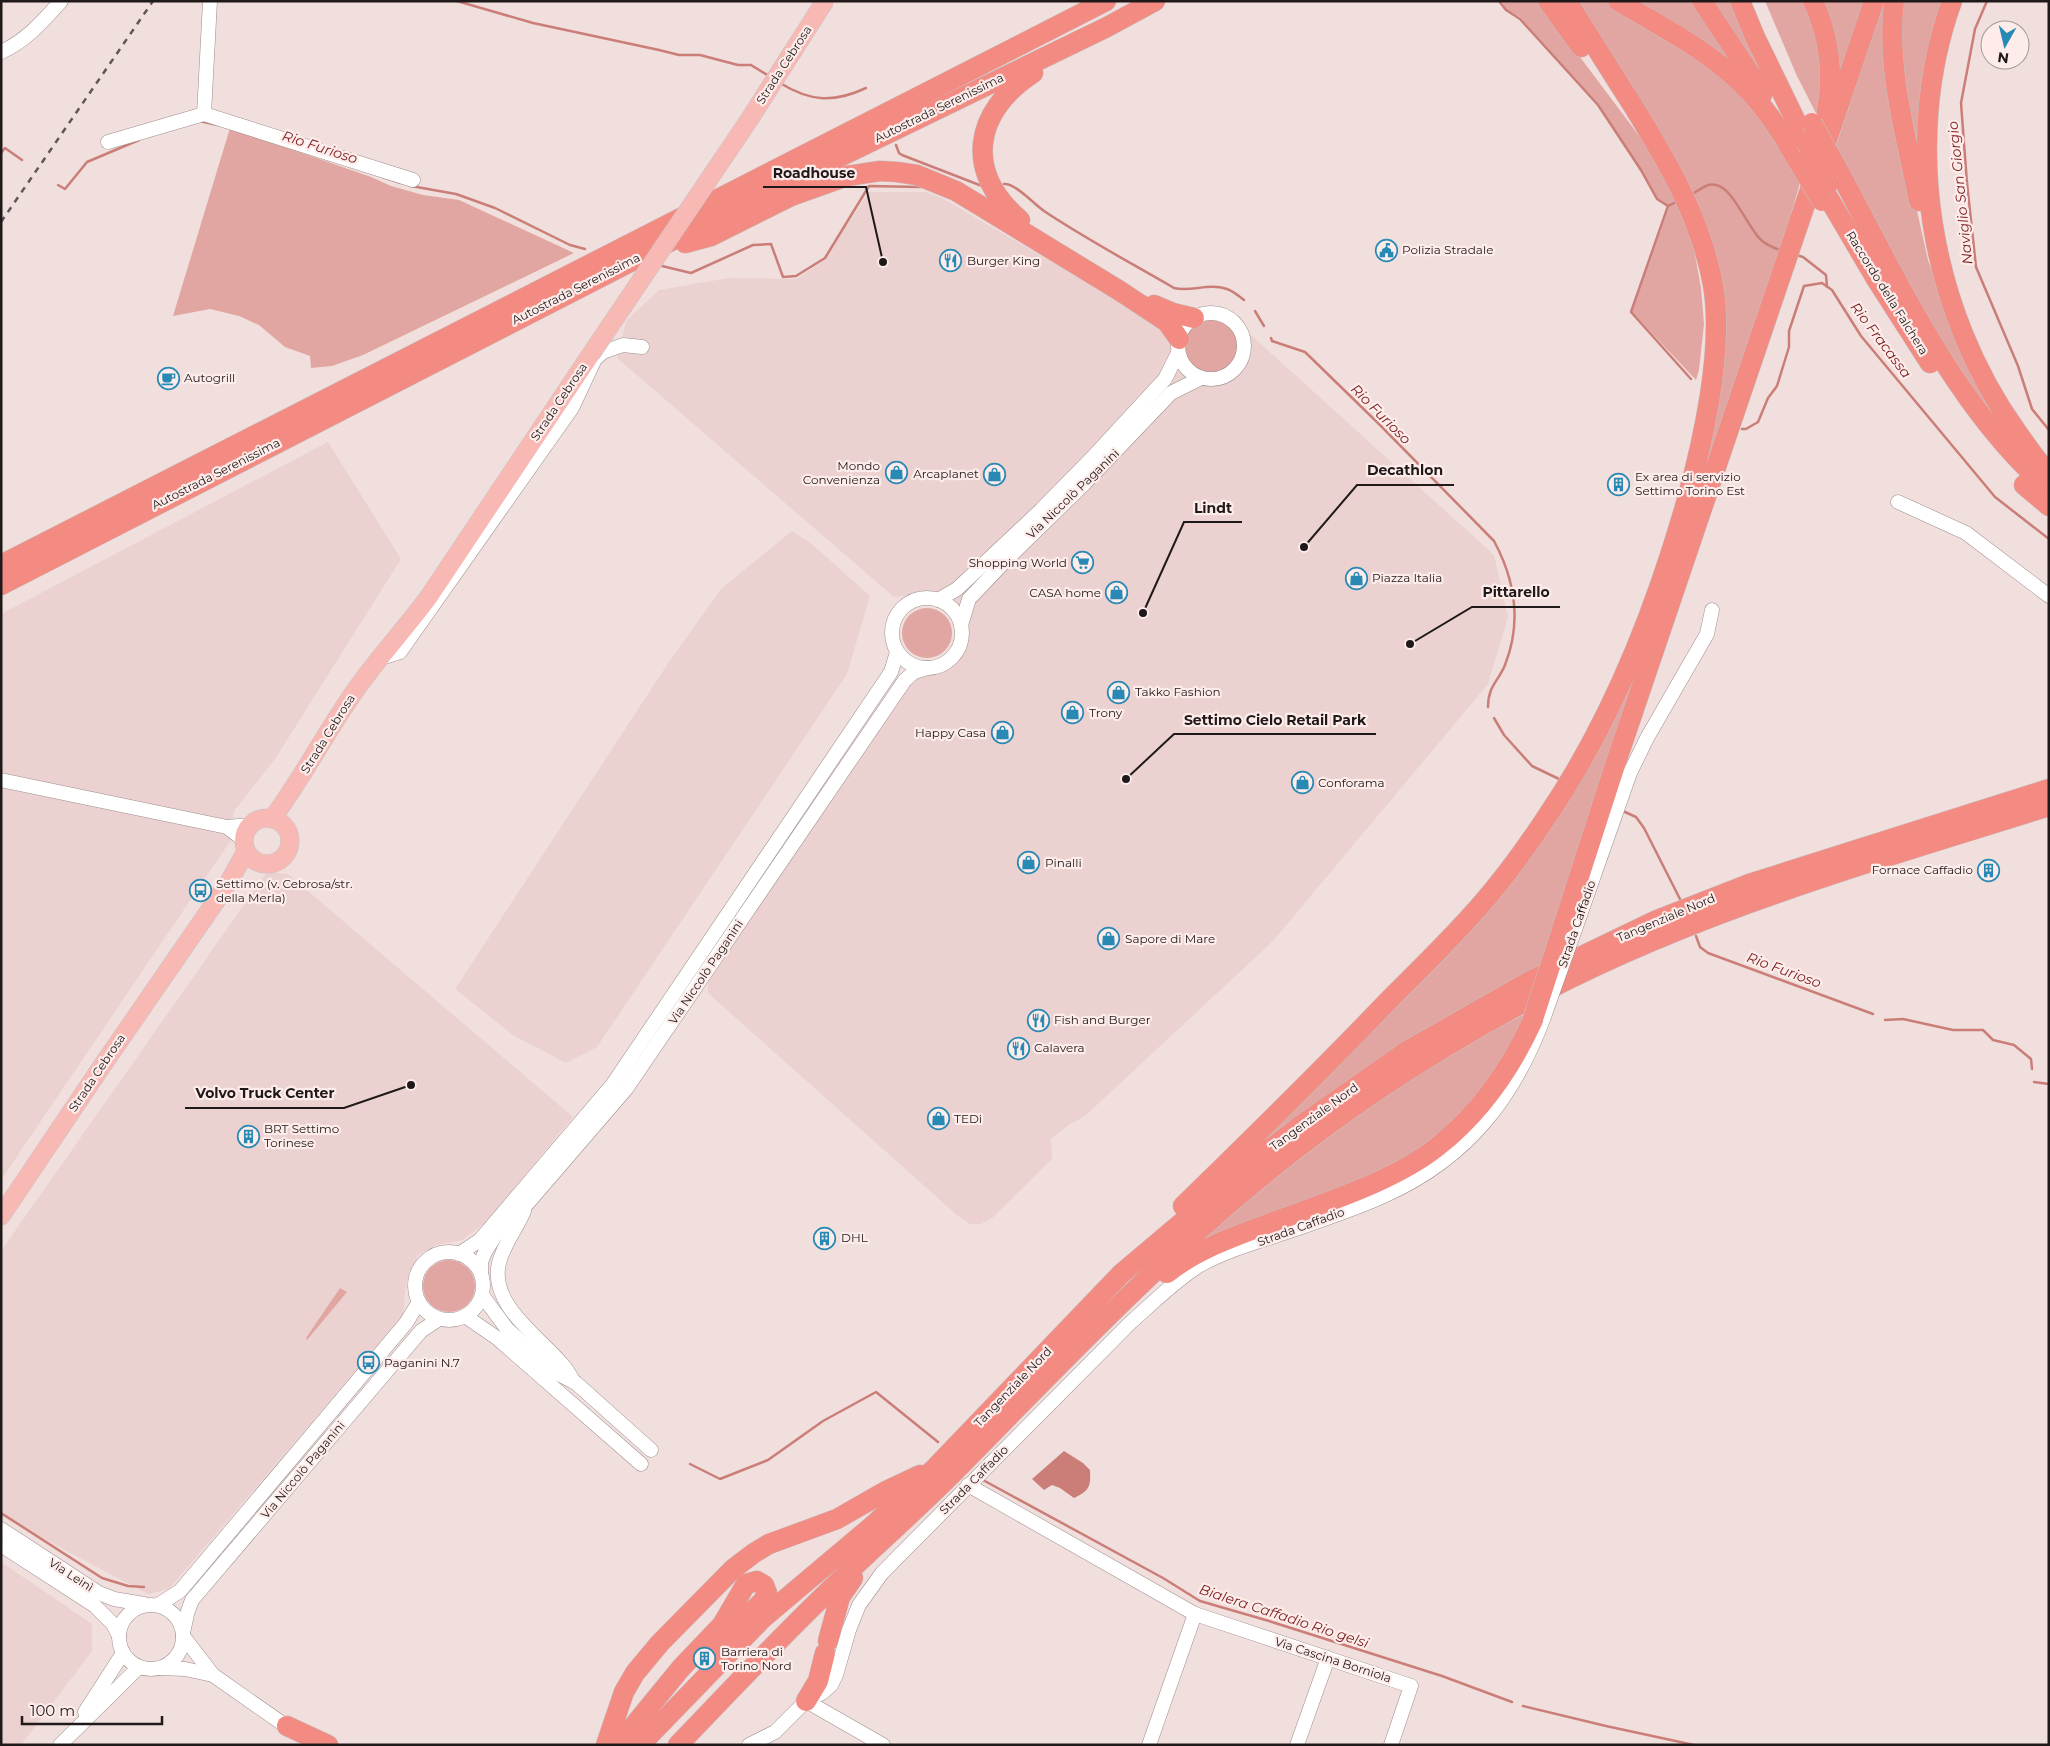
<svg xmlns="http://www.w3.org/2000/svg" width="2050" height="1746" viewBox="0 0 2050 1746" font-family="Montserrat,sans-serif">
<style>
.built{fill:#ebd1cf}
.green{fill:#e1a6a1}
.water{fill:#cb7e78}
.lines{fill:none;stroke-linecap:round;stroke-linejoin:round}
.stream{stroke:#cb7e78;stroke-width:2.5}
.minor-casing{stroke:#9d8e8c;stroke-width:15}
.major-casing{stroke:#c5c3c3;stroke-width:19}
.highway-casing{stroke:#c5c3c3;stroke-width:21}
.minor{stroke:#fff;stroke-width:14}
.major{stroke:#f8b9b5;stroke-width:18}
.highway{stroke:#f38b83;stroke-width:20}
.rail{stroke:#605656;stroke-width:2.5;stroke-dasharray:6 6;stroke-linecap:butt}
.minor-bridge-casing{stroke:#9d8e8c;stroke-width:15;stroke-linecap:butt}
.major-bridge-casing{stroke:#c5c3c3;stroke-width:19;stroke-linecap:butt}
.highway-bridge-casing{stroke:#c5c3c3;stroke-width:21;stroke-linecap:butt}
.minor-bridge{stroke:#fff;stroke-width:14}
.major-bridge{stroke:#f8b9b5;stroke-width:18}
.highway-bridge{stroke:#f38b83;stroke-width:20}
.labels{text-anchor:middle;stroke-width:4.5;stroke-linejoin:round;paint-order:stroke}
.street-label{font-size:12px;fill:#1f1919;stroke:#fdecea}
.poi-label{font-size:12px;fill:#1f1919;stroke:#fdecea;text-anchor:start}
.water-label{font-size:14px;font-style:italic;fill:#781b1c;stroke:#fdecea}
.leader{fill:none;stroke:#1f1919;stroke-width:2}
.callout-dot{fill:#1f1919;stroke:#fdecea;stroke-width:2}
.callout-label{font-size:14px;text-anchor:middle;font-weight:bold;fill:#1f1919;stroke:#fdecea;stroke-width:4.5;stroke-linejoin:round;paint-order:stroke}
</style>
<rect width="100%" height="100%" fill="#f0dfdd"/>
<g class="built">
<path d="M869,192h58l17,7 208,122 67,-15 275,249 14,62 -20,67 -215,257 -188,175 -15,8 -19,15 1,20 -60,59 -11,6h-11l-12,-8 -250,-223v-10l194,-292 17,-15 42,-22 6,-34 -30,-28 -43,5 -277,-239 9,-37 33,-31 70,-12 68,1 27,-19z"/>
<path d="M328,442l73,117 -126,200 -41,52 -3,29 -230,340v-566z"/>
<path d="M792,531l21,14 57,51 -23,78 -250,373 -31,16 -53,-28 -58,-46 212,-324 54,-76z"/>
<path d="M267,872l21,2 285,243 -89,107 -22,16 -26,5 -18,10 -12,29 -3,31 -234,274 -21,5 -147,-78v-265z"/>
<path d="M1,1562l91,62v27l-71,94h-20z"/>
</g>
<g class="green">
<path d="M1501,1h37l108,144 36,67 12,37 7,39 3,36 -5,46 -3,10 -64,-68 37,-105 -12,-9 -59,-94 -78,-87 -13,-7z"/>
<path d="M1574,1h32l84,48 45,35 67,92 -25,87 -90,272 30,-264z"/>
<path d="M1626,1h66l48,70z"/>
<path d="M1710,1h22l26,62 -4,2z"/>
<path d="M1765,1h41l17,48 -3,72 -23,-45z"/>
<path d="M1817,1h49l-29,85z"/>
<path d="M1884,1h6l21,183 17,76 27,74 52,99 -3,1 -64,-96 -105,-189z"/>
<path d="M1900,1h46l-25,167 -22,-108z"/>
<path d="M230,128l141,49 20,9 32,9 36,5 115,53 -211,102 -31,11 -21,2 -1,-12 -25,-9 -26,-22 -20,-9 -29,-7 -37,7z"/>
<circle cx="1211" cy="346" r="26"/>
<circle cx="927" cy="633" r="25"/>
<path d="M1647,639l-106,326 -273,176 -2,-3 200,-208z"/>
<path d="M1525,1014l-8,23 -48,74 -66,53 -200,76c98,-87 205,-166 322,-226z"/>
<circle cx="449" cy="1286" r="26"/>
<path d="M340,1288l7,4 -40,48 -1,-2z"/>
</g>
<path class="water" d="M1064,1451l19,12 7,7c1,17 -1,21 -16,28l-14,-10 -8,-3 -8,5 -12,-11z"/>
<g class="lines">
<g class="stream">
<path d="M457,1l76,22 126,27 20,5h21l38,10h13l18,11"/>
<path d="M1499,1l7,9 14,9 78,86 43,65 16,29 11,7 8,-4"/>
<path d="M1987,1l-12,28 -14,74 6,80 9,84 42,99 14,43 17,21"/>
<path d="M2048,1l1,1"/>
<path d="M780,83c31,19 54,20 86,5"/>
<path d="M199,121l19,4"/>
<path d="M896,145l3,8 3,2 80,31"/>
<path d="M1,153l4,-5 17,12"/>
<path d="M383,177l18,6"/>
<path d="M1004,184c11,-1 30,20 40,27 42,28 87,52 130,77 17,4 35,-5 53,1 6,2 12,7 17,11"/>
<path d="M58,185l7,4 22,-27 52,-22"/>
<path d="M411,186l45,8 39,14 75,37 15,4"/>
<path d="M1694,193c7,-4 13,-10 22,-8 17,3 31,41 44,54 5,5 14,9 20,11"/>
<path d="M1668,206l-37,106 60,67"/>
<path d="M1796,255l7,2 23,18 1,12"/>
<path d="M662,266l29,7 62,-28 18,-1 12,33 13,-1 29,-18 44,-72 52,1"/>
<path d="M1255,311l9,15"/>
<path d="M1271,338l1,3 33,11 74,72 115,117c21,39 28,81 11,124 -7,17 -17,21 -17,42"/>
<path d="M1742,429h4l12,-7 10,-24 9,-12 12,-39v-16l15,-45 18,-3 10,7 29,46 134,161 54,42"/>
<path d="M1494,718l10,17 28,31 27,13"/>
<path d="M1625,812l11,5 8,11 38,75"/>
<path d="M1696,936l4,11 8,6 165,61"/>
<path d="M1885,1020l18,-1 50,11h30l10,10 21,5 17,14 1,10"/>
<path d="M2034,1082l15,2"/>
<path d="M690,1464l30,15 48,-19 55,-39 53,-29 62,50"/>
<path d="M983,1480l180,98 37,23 69,20 173,55 70,26"/>
<path d="M1,1513l101,65 26,8 16,1"/>
<path d="M1523,1706l83,20 88,19"/>
</g>
<defs>
<g id="minor">
<path d="M1,52c25,-11 42,-31 60,-51"/>
<path d="M204,114l6,-113"/>
<path d="M108,142l96,-28 209,66"/>
<circle cx="1211" cy="346" r="33"/>
<path d="M1898,502l68,31 83,63"/>
<circle cx="927" cy="633" r="35"/>
<path d="M938,600l19,-11 84,-79 51,-52 73,-79 13,-26"/>
<path d="M961,625l8,-26 39,-41 76,-74 87,-91 30,-15"/>
<path d="M381,658l19,-6 172,-244 23,-49 8,-7 20,-7 19,2"/>
<path d="M1,780l226,47 23,-2"/>
<path d="M227,827l17,13"/>
<path d="M1572,938l58,-165 17,-35 60,-104 5,-24"/>
<path d="M524,1211c-8,19 -20,32 -25,52 -10,41 39,73 62,100 5,5 9,12 13,19"/>
<circle cx="449" cy="1286" r="34"/>
<path d="M459,1254l21,-14 133,-156 278,-412 6,-20"/>
<path d="M481,1273v-11l4,-10 10,-16 12,-15 20,-17 99,-115 279,-409 9,-8 14,-4"/>
<path d="M482,1295l25,34 46,42 23,12 75,67"/>
<path d="M465,1316l32,22 144,126"/>
<path d="M968,1485l227,129 216,72 -20,59"/>
<path d="M1,1529l98,64 15,6 30,5"/>
<path d="M1,1545l94,61 18,18 6,12"/>
<circle cx="151" cy="1637" r="32"/>
<path d="M158,1605l22,-14 226,-268 13,-21"/>
<path d="M183,1633l4,-19 5,-14 229,-269 18,-12"/>
<path d="M183,1636l30,39 80,56"/>
<path d="M160,1668l25,1 28,6"/>
<path d="M806,1701l77,44"/>
<path d="M85,1712l38,-59"/>
<path d="M60,1745l79,-78"/>
<path d="M749,1745l26,-13 31,-31 16,-8 9,-8 5,-10 13,-45 10,-25 23,-32 248,-250c23,-20 44,-42 70,-58 29,-16 64,-25 96,-36 30,-11 63,-21 92,-35 80,-37 126,-96 156,-177"/>
<path d="M1149,1745l46,-131"/>
<path d="M1297,1745l31,-87"/>
</g>
<g id="major">
<circle cx="267" cy="841" r="23"/>
<path d="M272,819c31,-42 55,-89 85,-131 22,-31 48,-59 71,-90l163,-244"/>
<path d="M1,1216l101,-150 127,-184 17,-31"/>
</g>
<g id="highway">
<path d="M1548,1l33,46"/>
<path d="M1618,1c42,25 88,48 123,82 24,23 42,52 58,80"/>
<path d="M1702,1l61,92"/>
<path d="M1740,1l15,36 51,105"/>
<path d="M1813,1c16,35 21,72 14,110"/>
<path d="M1894,1c-8,67 12,135 25,200"/>
<path d="M1952,1c-51,141 -22,310 65,431 10,14 20,29 32,42"/>
<path d="M1836,166c60,111 117,239 213,323"/>
<path d="M1825,192l50,85 55,86"/>
<path d="M1020,220c-56,-48 -47,-108 13,-147"/>
<path d="M685,243l26,-7 80,-40 56,-20 33,-5 17,1 20,3 39,16 164,100 47,31 12,17"/>
<path d="M1154,305l19,8 21,5"/>
<path d="M2024,485l25,21"/>
<path d="M1,565l1105,-564"/>
<path d="M1,585l748,-384 358,-174 48,-26"/>
<path d="M1557,945l58,-180 259,-764"/>
<path d="M1183,1206c70,-68 139,-136 207,-207 30,-30 61,-60 89,-92 24,-27 45,-56 65,-86 66,-96 110,-206 142,-318 17,-61 38,-155 27,-218 -12,-67 -46,-124 -81,-181 -22,-34 -43,-68 -65,-103"/>
<path d="M1167,1273c32,-25 71,-38 109,-52 51,-19 118,-40 161,-74 42,-33 73,-77 95,-125"/>
<path d="M828,1641l12,-44 13,-19"/>
<path d="M806,1701l12,-20 7,-28"/>
<path d="M287,1726l41,19"/>
<path d="M606,1745l18,-53 11,-19 25,-30 73,-74 21,-16 15,-9 68,-25 49,-28 34,-16"/>
<path d="M618,1745l63,-77 41,-43 24,-41 11,-3 7,4 3,8 -4,8 -49,48"/>
<path d="M640,1745l123,-127 108,-91 64,-59 186,-194 142,-120 37,-28 107,-75 123,-70 127,-61 92,-36 300,-95"/>
<path d="M678,1745c53,-55 105,-111 161,-164 36,-35 75,-69 111,-105 93,-94 185,-192 286,-278 86,-74 181,-138 281,-192 167,-92 351,-143 532,-200"/>
</g>
</defs>
<use href="#minor" class="minor-casing"/>
<use href="#major" class="major-casing"/>
<use href="#highway" class="highway-casing"/>
<use href="#minor" class="minor"/>
<use href="#major" class="major"/>
<use href="#highway" class="highway"/>
<path class="rail" d="M1,222l152,-221"/>
<defs>
<path id="minor-bridge" d="M1545,1014l27,-76"/>
<path id="major-bridge" d="M591,354l158,-234 76,-119"/>
<g id="highway-bridge">
<path d="M1812,123l24,43"/>
<path d="M1806,142l23,41"/>
<path d="M1799,163l23,38"/>
<path d="M1532,1022l25,-77"/>
</g>
</defs>
<use href="#minor-bridge" class="minor-bridge-casing"/>
<use href="#major-bridge" class="major-bridge-casing"/>
<use href="#highway-bridge" class="highway-bridge-casing"/>
<use href="#minor-bridge" class="minor-bridge"/>
<use href="#major-bridge" class="major-bridge"/>
<use href="#highway-bridge" class="highway-bridge"/>
</g>
<defs>
<symbol id="civic-ring" viewBox="-11 -11 22 22"><circle r="9.5" fill="#fdecea" stroke="#2889b4" stroke-width="1.5"/><path d="M-.6-6.5H3V-4.5H.6V-3L4-1V1h2V6H-6V1h2V-1L-.6-3ZM-1.2 2.5V6h2.4V2.5Z" fill="#2889b4"/></symbol>
<symbol id="restaurant-ring" viewBox="-11 -11 22 22"><circle r="9.5" fill="#fdecea" stroke="#2889b4" stroke-width="1.5"/><path d="M-5-6h1v4h1v-4h1v4h1v-4h1v5L-1.5 .5V6h-2V.5L-5-1ZM5-6V6H3V1.5H1.5Q1.5-4 5-6Z" fill="#2889b4"/></symbol>
<symbol id="cafe-ring" viewBox="-11 -11 22 22"><circle r="9.5" fill="#fdecea" stroke="#2889b4" stroke-width="1.5"/><path d="M-5.5-4.5H6V0H3Q3 3.5 0 3.5H-2.5Q-5.5 3.5-5.5 0ZM3-3.2v2h1.7v-2ZM-6 4.5H4V6H-6Z" fill="#2889b4"/></symbol>
<symbol id="shop-ring" viewBox="-11 -11 22 22"><circle r="9.5" fill="#fdecea" stroke="#2889b4" stroke-width="1.5"/><path d="M-5-2.5h2.3a2.7 3.5 0 0 1 5.4 0H5L5.5 6h-11ZM-1.5-2.5h3a1.5 2.3 0 0 0-3 0Z" fill="#2889b4"/></symbol>
<symbol id="building-ring" viewBox="-11 -11 22 22"><circle r="9.5" fill="#fdecea" stroke="#2889b4" stroke-width="1.5"/><path d="M-4-6H4V6H1V3H-1V6H-4ZM-2.5-4.3h1.7v1.8h-1.7ZM.8-4.3h1.7v1.8H.8ZM-2.5-1h1.7V.8h-1.7ZM.8-1h1.7V.8H.8Z" fill="#2889b4"/></symbol>
<symbol id="supermarket-ring" viewBox="-11 -11 22 22"><circle r="9.5" fill="#fdecea" stroke="#2889b4" stroke-width="1.5"/><path d="M-6-5.5h2.5l.6 2H6L4.5 2H-2.5L-4.4-4H-6ZM-1.5 3.2a1.3 1.3 0 1 0 .1 0ZM3 3.2a1.3 1.3 0 1 0 .1 0Z" fill="#2889b4"/></symbol>
<symbol id="bus-ring" viewBox="-11 -11 22 22"><circle r="9.5" fill="#fdecea" stroke="#2889b4" stroke-width="1.5"/><path d="M-5-6H5V4H4V6H2V4H-2V6H-4V4H-5ZM-3.5-4V0h7V-4ZM-3.5 1.2v1.5H-2V1.2ZM2 1.2v1.5H3.5V1.2Z" fill="#2889b4"/></symbol>
</defs>
<g fill-rule="evenodd">
<use href="#civic-ring" x="1374" y="238" width="25" height="25"/>
<use href="#restaurant-ring" x="938" y="248" width="25" height="25"/>
<use href="#cafe-ring" x="156" y="366" width="25" height="25"/>
<use href="#shop-ring" x="884" y="460" width="25" height="25"/>
<use href="#shop-ring" x="982" y="462" width="25" height="25"/>
<use href="#building-ring" x="1606" y="472" width="25" height="25"/>
<use href="#supermarket-ring" x="1070" y="550" width="25" height="25"/>
<use href="#shop-ring" x="1344" y="566" width="25" height="25"/>
<use href="#shop-ring" x="1104" y="580" width="25" height="25"/>
<use href="#shop-ring" x="1106" y="680" width="25" height="25"/>
<use href="#shop-ring" x="1060" y="700" width="25" height="25"/>
<use href="#shop-ring" x="990" y="720" width="25" height="25"/>
<use href="#shop-ring" x="1290" y="770" width="25" height="25"/>
<use href="#shop-ring" x="1016" y="850" width="25" height="25"/>
<use href="#building-ring" x="1976" y="858" width="25" height="25"/>
<use href="#bus-ring" x="188" y="878" width="25" height="25"/>
<use href="#shop-ring" x="1096" y="926" width="25" height="25"/>
<use href="#restaurant-ring" x="1026" y="1008" width="25" height="25"/>
<use href="#restaurant-ring" x="1006" y="1036" width="25" height="25"/>
<use href="#shop-ring" x="926" y="1106" width="25" height="25"/>
<use href="#building-ring" x="236" y="1124" width="25" height="25"/>
<use href="#building-ring" x="812" y="1226" width="25" height="25"/>
<use href="#bus-ring" x="356" y="1350" width="25" height="25"/>
<use href="#building-ring" x="692" y="1646" width="25" height="25"/>
</g>
<g class="labels">
<g class="street-label">
<text transform="translate(784 65) rotate(-57)" y="4">Strada Cebrosa</text>
<text transform="translate(939 108) rotate(-26)" y="4">Autostrada Serenissima</text>
<text transform="translate(576 289) rotate(-27)" y="4">Autostrada Serenissima</text>
<text transform="translate(1887 293) rotate(58)" y="4">Raccordo della Falchera</text>
<text transform="translate(559 402) rotate(-56)" y="4">Strada Cebrosa</text>
<text transform="translate(216 474) rotate(-27)" y="4">Autostrada Serenissima</text>
<text transform="translate(1073 494) rotate(-44)" y="4">Via Niccolò Paganini</text>
<text transform="translate(328 734) rotate(-58)" y="4">Strada Cebrosa</text>
<text transform="translate(1666 918) rotate(-23)" y="4">Tangenziale Nord</text>
<text transform="translate(1577 924) rotate(-71)" y="4">Strada Caffadio</text>
<text transform="translate(706 972) rotate(-56)" y="4">Via Niccolò Paganini</text>
<text transform="translate(97 1073) rotate(-56)" y="4">Strada Cebrosa</text>
<text transform="translate(1314 1117) rotate(-36)" y="4">Tangenziale Nord</text>
<text transform="translate(1301 1227) rotate(-20)" y="4">Strada Caffadio</text>
<text transform="translate(1013 1387) rotate(-46)" y="4">Tangenziale Nord</text>
<text transform="translate(303 1470) rotate(-50)" y="4">Via Niccolò Paganini</text>
<text transform="translate(974 1480) rotate(-45)" y="4">Strada Caffadio</text>
<text transform="translate(71 1575) rotate(33)" y="4">Via Leinì</text>
<text transform="translate(1333 1660) rotate(18)" y="4">Via Cascina Borniola</text>
</g>
<g class="poi-label">
<text x="1402" y="254">Polizia Stradale</text>
<text x="967" y="265">Burger King</text>
<text x="184" y="382">Autogrill</text>
<text x="880" y="470" text-anchor="end">Mondo<tspan x="880" dy="14">Convenienza</tspan></text>
<text x="979" y="478" text-anchor="end">Arcaplanet</text>
<text x="1635" y="481">Ex area di servizio<tspan x="1635" dy="14">Settimo Torino Est</tspan></text>
<text x="1067" y="567" text-anchor="end">Shopping World</text>
<text x="1372" y="582">Piazza Italia</text>
<text x="1101" y="597" text-anchor="end">CASA home</text>
<text x="1135" y="696">Takko Fashion</text>
<text x="1089" y="717">Trony</text>
<text x="986" y="737" text-anchor="end">Happy Casa</text>
<text x="1318" y="787">Conforama</text>
<text x="1045" y="867">Pinalli</text>
<text x="1973" y="874" text-anchor="end">Fornace Caffadio</text>
<text x="216" y="888">Settimo (v. Cebrosa/str.<tspan x="216" dy="14">della Merla)</tspan></text>
<text x="1125" y="943">Sapore di Mare</text>
<text x="1054" y="1024">Fish and Burger</text>
<text x="1034" y="1052">Calavera</text>
<text x="954" y="1123">TEDi</text>
<text x="264" y="1133">BRT Settimo<tspan x="264" dy="14">Torinese</tspan></text>
<text x="841" y="1242">DHL</text>
<text x="384" y="1367">Paganini N.7</text>
<text x="721" y="1656">Barriera di<tspan x="721" dy="14">Torino Nord</tspan></text>
</g>
<g class="water-label">
<text transform="translate(320 147) rotate(18)" y="5">Rio Furioso</text>
<text transform="translate(1960 193) rotate(-96)" y="5">Naviglio San Giorgio</text>
<text transform="translate(1881 340) rotate(53)" y="5">Rio Fracassa</text>
<text transform="translate(1381 414) rotate(45)" y="5">Rio Furioso</text>
<text transform="translate(1784 970) rotate(20)" y="5">Rio Furioso</text>
<text transform="translate(1284 1616) rotate(18)" y="5">Bialera Caffadio Rio gelsi</text>
</g>
</g>
<path class="leader" d="M883 262L866 187H763M1304 547L1357 485H1454M1143 613L1184 522H1242M1410 644L1472 607H1560M1126 779L1174 734H1376M411 1085L344 1108H185"/>
<g class="callout-dot">
<circle cx="883" cy="262" r="5"/>
<circle cx="1304" cy="547" r="5"/>
<circle cx="1143" cy="613" r="5"/>
<circle cx="1410" cy="644" r="5"/>
<circle cx="1126" cy="779" r="5"/>
<circle cx="411" cy="1085" r="5"/>
</g>
<g class="callout-label">
<text x="814" y="178">Roadhouse</text>
<text x="1405" y="475">Decathlon</text>
<text x="1213" y="513">Lindt</text>
<text x="1516" y="597">Pittarello</text>
<text x="1275" y="725">Settimo Cielo Retail Park</text>
<text x="265" y="1098">Volvo Truck Center</text>
</g>
<rect width="2050" height="1746" fill="none" stroke="#1f1919" stroke-width="5"/>
<g transform="translate(2005 45) rotate(188)"><circle r="24" fill="#fdecea" stroke="#a49896"/>
<path d="M0-4L9 19L0 12L-9 19Z" fill="#2889b4"/>
<text y="-8" font-size="14" font-weight="bold" text-anchor="middle" fill="#1f1919">N</text>
</g>
<path d="M22 1716v8h140v-8" fill="none" stroke="#1f1919" stroke-width="2.5"/>
<text x="30" y="1716" font-size="15" fill="#1f1919" stroke="#fdecea" stroke-width="4" paint-order="stroke">100 m</text>
</svg>
